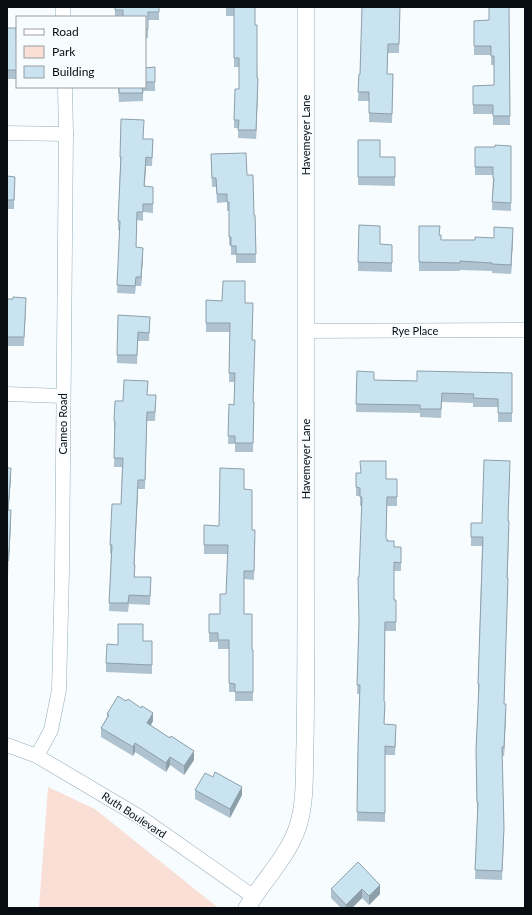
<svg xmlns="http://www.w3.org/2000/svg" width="532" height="915" viewBox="0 0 532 915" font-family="Lato,sans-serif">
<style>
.green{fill:#f9dfd6}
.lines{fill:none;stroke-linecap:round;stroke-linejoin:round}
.minor-casing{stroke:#95adba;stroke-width:15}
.tertiary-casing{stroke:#95adba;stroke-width:18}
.minor{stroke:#fff;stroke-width:14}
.tertiary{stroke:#fff;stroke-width:17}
.wall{fill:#aec3cf}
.shaded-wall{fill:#8d9fa9}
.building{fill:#cae3f1;stroke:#8d9fa9}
.labels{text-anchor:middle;stroke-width:3.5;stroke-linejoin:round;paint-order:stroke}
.street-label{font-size:11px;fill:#060e13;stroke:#f7fcff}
</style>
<rect width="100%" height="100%" fill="#f7fcff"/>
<path class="green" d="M48,787l47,22 122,98v1h-178z"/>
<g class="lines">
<defs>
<g id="minor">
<path d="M63,7v10"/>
<path d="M7,133l59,1"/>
<path d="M305,331l220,-1"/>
<path d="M7,394l56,2"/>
<path d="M7,745l30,11 103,61 114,80"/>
<path d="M37,756l14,-26 8,-40 3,-119 4,-437 -1,-47"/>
</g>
<path id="tertiary" d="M247,908c16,-28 41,-51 51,-82 8,-25 6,-56 7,-82 1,-56 1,-111 1,-166 0,-190 0,-381 0,-571"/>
</defs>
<use href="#minor" class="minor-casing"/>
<use href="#tertiary" class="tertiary-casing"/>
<use href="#minor" class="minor"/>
<use href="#tertiary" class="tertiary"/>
</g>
<g class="wall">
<path d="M115,7h44v13h-11v18h-3v-21h-30z"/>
<path d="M226,7h29v18l3,62 -2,52 -18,-1v-10h-4v-8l5,-31v-22h-5v-51h-8z"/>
<path d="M362,7h69h-31l-1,46h-11l-1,21h6l-1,49 -23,-1v-21h-11l1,-27h1z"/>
<path d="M509,7l1,118h-17v-11h-20v-28l21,-1v-20h-3v-10h-17v-34l15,-1z"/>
<path d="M7,28h9l1,51h-10z"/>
<path d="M155,67v24h-12v10l-24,1 -1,-15h27v-19z"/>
<path d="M143,139h10l-1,27h-6l-2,20 9,10v17l-10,-1v9l-6,-1 -1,27 7,9 -2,30h-5l-1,8 -18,-1 3,-63h-2l2,-64v-9z"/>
<path d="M358,140l22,17h15v29l-37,-1z"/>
<path d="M511,146v65l-19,-1 1,-35h-18v-28h20z"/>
<path d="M211,163l36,12 7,40h1l1,48h-20v-8h-5v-9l-2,-1v-34h-2v-9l-10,1 -1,-16h-4z"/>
<path d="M7,176l8,1 -1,32h-7z"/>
<path d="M419,226l21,9 1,5h34l38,-3 -2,37 -19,-1v-2l-32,-1v1h-41z"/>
<path d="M380,244l12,10v18l-34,-1v-9z"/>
<path d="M7,299l19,8 -2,39h-17z"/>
<path d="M206,300l39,3 7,37 1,62h1l-1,50h-18v-8h-7l1,-40 5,1 1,-23h-6l1,-50h-24z"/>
<path d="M150,317l-1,24h-11l-1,23 -20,-1v-8z"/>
<path d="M357,371l17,9 43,1 95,-8v49h-14v-15h-25v-4l-31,-1 -1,16 -21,-1v-4l-64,-1z"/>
<path d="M148,395l8,9 -1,17h-8l-2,68h-7l-4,76 1,12 16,9 -1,19 -21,-1 -1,8 -19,-1 2,-57 -1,-1v-8l11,-41 1,-37h-8l1,-37h-1v-9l9,-20z"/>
<path d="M7,468l4,9 -3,33 3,9 -2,42h-1z"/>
<path d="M510,470l-2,51 1,9 -5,174 2,8 -2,44h-2l2,81 -2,43 -27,-1 3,-68h-1l-1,-61 3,-58h-1v-8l4,-138h-11v-23h11z"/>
<path d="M356,473l30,6 11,18v9h-10l-1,32 8,9 7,9v15h-7v29h2v31h-11l-1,70 1,9 -1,14 12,10 -1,21h-10v67l-28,-1 1,-74 2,-53h-3l5,-188h-2v-10h-4z"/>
<path d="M244,489l8,41 3,9 -1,41 -10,-1v35l8,36h1v51h-18v-9h-6v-43h-11v-7h-9v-28h11l6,-20 2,-40h-24v-29l15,1z"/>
<path d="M143,641l9,9v24l-46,-2v-9l12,-18z"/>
<path d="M107,714l46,7 -2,4 43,35 -10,15 -14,-10 -4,7 -31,-20 -2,4 -32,-19v-9l6,-11z"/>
<path d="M195,790l47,5 -12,23 -35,-19z"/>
<path d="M380,885v9l-11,11 -7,-7 -10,10h-11l-10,-10v-9z"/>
</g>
<g class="shaded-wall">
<path d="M258,78v9l-2,52v-9z"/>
<path d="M146,157v9l-2,29v-9z"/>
<path d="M513,228v9l-2,37v-9z"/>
<path d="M143,248v8l-2,30v-9z"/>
<path d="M11,468v9l-3,42v-9z"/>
<path d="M138,480v9l-4,85v-9z"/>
<path d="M11,510v9l-2,42v-9z"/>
<path d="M506,704v8l-2,44v-9z"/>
<path d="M153,713v8l-6,10v-8z"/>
<path d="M135,743v9l-2,4v-9z"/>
<path d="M194,751v9l-10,15v-9z"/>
<path d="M170,757v8l-4,7v-9z"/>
<path d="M242,787v8l-12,23v-9z"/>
<path d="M380,885v9l-11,11v-9z"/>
<path d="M362,889v9l-10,10h-6v-3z"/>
</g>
<g class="building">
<path d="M115,7h44v5h-11v17h-3v-12h-22v-7h-8z"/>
<path d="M226,7h29v18h2v53h1l-2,52h-18l1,-10h-5l1,-31h4v-31h-5v-51z"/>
<path d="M362,7h38l-1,37h-11l-1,30h6l-1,40 -23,-1v-21h-11l1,-18h1z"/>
<path d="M489,7h20l1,109h-17v-11h-20v-19l21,-1v-29h-3v-10h-17v-25l15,-1z"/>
<path d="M7,28h9l1,42h-10z"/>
<path d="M155,67v15h-10v-14z"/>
<path d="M119,87h23l1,6h-24z"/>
<path d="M121,119l23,1 -1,19h10l-1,19 -6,-1 -2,29 9,1v17h-10v8h-6l-1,35 7,1 -2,29h-5l-1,9 -18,-1 3,-64h-2l3,-64h-1z"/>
<path d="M358,140h22v17h15v20h-37z"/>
<path d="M495,145l16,1v57l-19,-1 2,-24h-1v-11h-18v-20h20z"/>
<path d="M246,153l1,22h6l1,40h1l1,39h-20v-8h-5v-9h-2v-35h-2v-8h-10l-1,-16h-4l-1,-24z"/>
<path d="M7,176l8,1 -1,23h-7z"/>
<path d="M359,225l21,1v18l12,1v18l-34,-1z"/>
<path d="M419,226h21l-1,9h2v5h34v-3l19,1v-11l19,1 -2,37 -19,-1v-1l-32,-2v2l-41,-1z"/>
<path d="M223,281h22v22h8l-1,37h3l-2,62h1l-1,41h-18v-7h-7l1,-32 5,1 1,-32h-6l1,-50h-24v-23l16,1z"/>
<path d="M13,297l13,1 -2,39h-17v-38h6z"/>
<path d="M118,315l32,2 -1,16 -11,-1 -1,23h-20z"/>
<path d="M357,371l17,1v8l43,1v-10l95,2v40h-14v-14l-25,-1 1,-4 -32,-1 -1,16h-21v-4l-64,-1z"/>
<path d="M124,380l24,1 -1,14h9l-1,17h-8l-2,68h-7l-4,85h1l-1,12h17l-1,19 -21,-1 -1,8h-19l3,-58h-2l2,-41h9l2,-46h-9l1,-37h-1l1,-20h8z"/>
<path d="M484,460l26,1 -2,60h1l-2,57h1l-4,126h2l-2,43h-2l2,81 -2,43 -27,-1 3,-68h-1l-1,-52 3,-66h-1l5,-147h-12v-14h11z"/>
<path d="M360,461h26v18h11v18h-10l-1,41 1,1v2h7v6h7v16l-7,-1v38h2v22h-11l-1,79 1,1 -1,22 12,1 -1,22 -10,-1v67l-28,-1 1,-65 2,-62h-3l2,-63 -1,-45h1l3,-80h-2v-9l-4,-1v-14h5z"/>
<path d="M7,468h4l-3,42h3l-2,42h-1l-1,53z"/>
<path d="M220,468l24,1v20l8,1v40h3l-1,41h-10v43h8v36h1v42h-18v-8l-6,-1v-43h-11v-7h-9v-19h11v-20h6l2,-49h-24v-20l15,1z"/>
<path d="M118,624h25v17h9v24l-46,-2 1,-19 11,1z"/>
<path d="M118,696l8,5 2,-2 13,9 1,-2 11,7 -6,10 23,15 1,-2 23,15 -10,15 -14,-9 -4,6 -31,-20 -2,4 -32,-19 8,-13 -2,-1z"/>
<path d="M215,772l27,15 -12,22 -35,-19 10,-17 8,4z"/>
<path d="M358,862l22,23 -11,11 -7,-7 -16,16 -15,-16z"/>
</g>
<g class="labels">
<g class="street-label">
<text transform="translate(306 135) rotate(-90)" y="4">Havemeyer Lane</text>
<text x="415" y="335">Rye Place</text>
<text transform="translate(63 424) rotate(-90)" y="4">Cameo Road</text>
<text transform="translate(306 459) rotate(-90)" y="4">Havemeyer Lane</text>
<text transform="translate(134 815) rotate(33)" y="4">Ruth Boulevard</text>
</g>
</g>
<rect width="532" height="915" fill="none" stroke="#060e13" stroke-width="16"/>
<rect x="16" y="16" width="130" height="72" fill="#f7fcff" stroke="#979da1"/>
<rect x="24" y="29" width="20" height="6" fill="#ffffff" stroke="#979da1"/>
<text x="52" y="36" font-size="12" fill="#060e13">Road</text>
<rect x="24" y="46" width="20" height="12" fill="#f9dfd6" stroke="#979da1"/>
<text x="52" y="56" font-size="12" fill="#060e13">Park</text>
<rect x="24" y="66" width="20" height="12" fill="#cae3f1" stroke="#979da1"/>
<text x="52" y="76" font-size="12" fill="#060e13">Building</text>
</svg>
